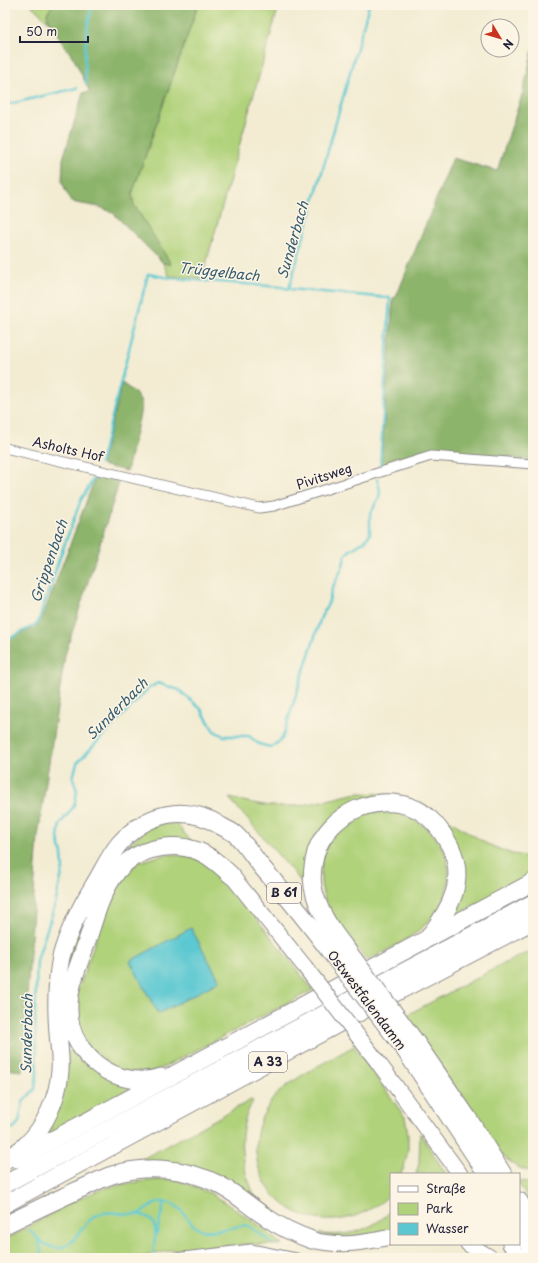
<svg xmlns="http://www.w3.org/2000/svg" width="538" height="1263" viewBox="0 0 538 1263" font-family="'Playpen Sans',sans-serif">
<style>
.green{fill:#b0d27a;stroke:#697a5a}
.forest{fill:#8cb46a;stroke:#576b52}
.water{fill:#5bc8d1;stroke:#3e7586}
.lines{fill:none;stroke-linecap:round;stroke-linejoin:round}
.stream{stroke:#5bc8d1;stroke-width:2.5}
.minor-casing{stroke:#8a8787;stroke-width:11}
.trunk-casing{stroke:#8a8787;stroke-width:17}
.motorway-casing{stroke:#8a8787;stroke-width:19}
.minor{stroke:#fff;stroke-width:9}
.trunk{stroke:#fff;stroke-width:15}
.motorway{stroke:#fff;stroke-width:17}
.trunk-bridge-casing{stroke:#8a8787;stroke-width:17;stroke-linecap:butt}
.motorway-bridge-casing{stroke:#8a8787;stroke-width:19;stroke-linecap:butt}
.trunk-bridge{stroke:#fff;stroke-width:15}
.motorway-bridge{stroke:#fff;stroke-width:17}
.labels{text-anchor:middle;stroke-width:3;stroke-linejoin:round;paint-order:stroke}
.shield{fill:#fcf5e5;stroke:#63616e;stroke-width:1}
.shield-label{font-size:12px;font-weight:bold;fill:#22223b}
.street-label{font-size:13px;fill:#22223b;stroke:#fcf5e5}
.water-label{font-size:14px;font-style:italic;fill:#365c70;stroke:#fcf5e5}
</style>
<rect width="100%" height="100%" fill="#fcf5e5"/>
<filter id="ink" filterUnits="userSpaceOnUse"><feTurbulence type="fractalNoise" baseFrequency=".025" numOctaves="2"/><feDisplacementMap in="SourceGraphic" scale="8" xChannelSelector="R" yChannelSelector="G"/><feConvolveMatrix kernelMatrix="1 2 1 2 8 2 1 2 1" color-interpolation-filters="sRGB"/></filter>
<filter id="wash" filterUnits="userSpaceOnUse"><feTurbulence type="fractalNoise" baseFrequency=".012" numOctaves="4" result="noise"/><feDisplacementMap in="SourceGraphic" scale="16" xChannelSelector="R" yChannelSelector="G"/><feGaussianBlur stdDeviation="0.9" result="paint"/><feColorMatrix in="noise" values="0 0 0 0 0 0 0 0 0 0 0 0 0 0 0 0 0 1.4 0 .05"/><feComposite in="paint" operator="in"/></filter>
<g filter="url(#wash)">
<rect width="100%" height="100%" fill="#f3ecd3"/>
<g class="green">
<path d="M31,5h22l-6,8 2,9z"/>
<path d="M198,5h81l-77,273 -33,-2 -6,-13 8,1 -37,-59 -2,-11z"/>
<path d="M358,793l26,1 15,2 26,9 62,39 25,10 21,3v18l-82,43 10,-35 -31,-71 -84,-4 -40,79 -77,-89c20,4 41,10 62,8 23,-1 45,-9 67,-13z"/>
<path d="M385,811c60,7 86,69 41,113 -16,16 -39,26 -59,37 -14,-19 -33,-38 -42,-61 -11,-30 0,-64 27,-81 10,-6 22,-7 33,-8z"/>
<path d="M174,821l17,20 -57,9 -68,134 2,-25 7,-25 47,-83 25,-23z"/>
<path d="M167,854l15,1 13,3 10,4 21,18 87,110 -151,78 -12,4h-21l-12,-3 -29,-22 -11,-23 -1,-28 37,-106 7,-11 19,-17z"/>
<path d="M533,950v222l-16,-5 -17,-13 -95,-138 102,-54z"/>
<path d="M354,1046l51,71 3,17v17l-4,16 -3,7h-10c0,5 1,13 0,18 -2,6 -16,14 -21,17 -64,37 -136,-24 -108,-92 4,-7 9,-17 15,-23 19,-18 53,-34 77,-48z"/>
<path d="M75,1048l62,37 -92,52 21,-83z"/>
<path d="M251,1100l2,1c-15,27 -14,53 -4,81 2,4 3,8 5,12 3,5 11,10 16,15l-1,5 -28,-22 -108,-28z"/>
<path d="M420,1133l26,41h-30l3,-10z"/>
<path d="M175,1179l37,15 48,32 22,19 -31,-1 -79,6 -35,8h-132v-18c31,-16 67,-42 101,-52 24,-6 44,-8 69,-9z"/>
<path d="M519,1180l14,5v23l-14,-24z"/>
<path d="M391,1211v20l-52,7 -20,-4c29,2 50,-2 72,-23z"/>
</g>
<g class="forest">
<path d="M53,5h145l-66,189 2,11 37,59 -8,-1 -50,-50 -13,-6 -24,-4 -6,-3 -8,-18 1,-23 20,-66 7,-1 -16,-33 -25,-37 -2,-9z"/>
<path d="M533,48v412l-101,-9 -51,16 12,-169 3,-1 57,-139 44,13 26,-79z"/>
<path d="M122,383l12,9 7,10 -1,12 -13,57 -26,-6z"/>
<path d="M97,473c8,2 20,3 21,13l-53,169 -27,181 -16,235 -17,-2v-429l29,-12 7,-7z"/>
</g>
<path class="water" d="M191,928l29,53 -62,33 -28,-53z"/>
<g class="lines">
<g class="stream">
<path d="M86,84c-2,-27 -2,-53 7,-79"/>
<path d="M5,105l72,-17"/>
<path d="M289,289l80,-284"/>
<path d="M100,464l48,-190 22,4 111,9 8,2 101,9 -10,168"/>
<path d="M5,641l33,-18 23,-69 20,-54 16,-27"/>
<path d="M5,1129l9,-1 5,-6 4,-20 12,-13 2,-15 -2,-60 2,-54 18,-55 8,-36 -1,-15 -4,-16 2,-14 14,-18 3,-15 -4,-13 4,-15 72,-75 9,-5 21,7 22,19 13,22 10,5h25l10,8 7,2 6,1 10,-8 39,-122 7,-13 4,-15 11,-23 2,-10 4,-5 16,-10 5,-7v-19l9,-18 1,-7 -3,-11"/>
<path d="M138,1214c7,-3 12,-8 19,-11 3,-2 8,-1 12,0 16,4 17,20 30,26 10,5 35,-2 46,-4l4,1 23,17"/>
<path d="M30,1230c6,8 17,18 28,18 19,-1 24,-28 41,-34 9,-3 18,-1 27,0 5,0 10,0 15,1 20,3 14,26 12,39"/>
<path d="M157,1233l7,-31"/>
<path d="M38,1239l5,19"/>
</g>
</g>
</g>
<g filter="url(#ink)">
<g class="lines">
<defs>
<g id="minor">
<path d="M5,448l254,60 15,-2 157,-50 102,8"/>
<path d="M175,1258l76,-9 45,9"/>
</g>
<g id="trunk">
<path d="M232,876l73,91"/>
<path d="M377,1061l83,113"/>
<path d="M312,1240c30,7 50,3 79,-3"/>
<path d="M468,1244l23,14"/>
<path d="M510,1244l10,14"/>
</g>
<g id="motorway">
<path d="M344,946c-13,-17 -27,-37 -31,-59 -2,-12 0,-24 3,-35 13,-39 62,-61 100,-43 16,8 26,22 34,37 17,34 0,63 -20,89"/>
<path d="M415,1041l53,77 35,56"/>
<path d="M403,1047l84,127"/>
<path d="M161,1077c-43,14 -91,-21 -92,-66 -1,-24 10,-46 17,-67 8,-23 14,-48 28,-68 17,-26 55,-36 84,-25 13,5 24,16 34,25"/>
<path d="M17,1159l516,-277"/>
<path d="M5,1160c7,-5 15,-9 21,-15 19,-18 32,-47 34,-74 1,-12 -1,-25 -2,-38 -2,-25 -2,-51 3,-76 7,-26 19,-49 33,-72 8,-13 15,-29 25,-41 27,-31 66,-41 102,-18 5,3 10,5 14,8 10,9 18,22 26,32 24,28 48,57 70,87"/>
<path d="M5,1184l528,-281"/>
<path d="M519,1201l14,24"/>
<path d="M5,1204l390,-211 138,-72"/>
<path d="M5,1225c24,-12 47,-23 71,-34 12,-5 24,-12 36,-16 35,-11 74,-7 106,9 18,9 32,23 48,33 14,10 29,17 46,23"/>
<path d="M519,1227l14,23"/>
</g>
</defs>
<use href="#minor" class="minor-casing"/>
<use href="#trunk" class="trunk-casing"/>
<use href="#motorway" class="motorway-casing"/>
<use href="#minor" class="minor"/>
<use href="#trunk" class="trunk"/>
<use href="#motorway" class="motorway"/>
<defs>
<path id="trunk-bridge" d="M305,967l72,94"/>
<g id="motorway-bridge">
<path d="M344,946l71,95"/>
<path d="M331,953l72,94"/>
</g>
</defs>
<use href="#trunk-bridge" class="trunk-bridge-casing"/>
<use href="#motorway-bridge" class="motorway-bridge-casing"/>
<use href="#trunk-bridge" class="trunk-bridge"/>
<use href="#motorway-bridge" class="motorway-bridge"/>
</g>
</g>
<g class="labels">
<g class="shield">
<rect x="267" y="883" width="34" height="20" rx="3"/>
<rect x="249" y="1052" width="38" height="20" rx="3"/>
</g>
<g class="shield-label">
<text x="284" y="897">B 61</text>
<text x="268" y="1066">A 33</text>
</g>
<g class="street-label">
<text transform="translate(68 449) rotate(13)" y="5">Asholts Hof</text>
<text transform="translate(324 476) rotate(-18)" y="5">Pivitsweg</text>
<text transform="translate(367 1000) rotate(53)" y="5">Ostwestfalendamm</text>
</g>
<g class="water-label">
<text transform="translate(293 240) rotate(-74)" y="5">Sunderbach</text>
<text transform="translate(219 272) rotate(6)" y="5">Trüggelbach</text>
<text transform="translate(49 561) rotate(-71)" y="5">Grippenbach</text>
<text transform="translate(117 709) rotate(-45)" y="5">Sunderbach</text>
<text transform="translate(27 1034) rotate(-89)" y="5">Sunderbach</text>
</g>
</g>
<rect width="538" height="1263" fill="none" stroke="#fcf5e5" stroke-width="20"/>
<rect x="390" y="1173" width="130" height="72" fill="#fcf5e5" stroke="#a5a1a1"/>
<rect x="398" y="1186" width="20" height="6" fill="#ffffff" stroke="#a5a1a1"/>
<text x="426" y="1193" font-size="12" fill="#22223b">Straße</text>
<rect x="398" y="1203" width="20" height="12" fill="#b0d27a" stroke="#a5a1a1"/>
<text x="426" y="1213" font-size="12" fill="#22223b">Park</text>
<rect x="398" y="1223" width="20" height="12" fill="#5bc8d1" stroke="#a5a1a1"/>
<text x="426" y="1233" font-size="12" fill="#22223b">Wasser</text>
<g transform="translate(500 38) rotate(128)"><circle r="19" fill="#fcf5e5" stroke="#a5a1a1"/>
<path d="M0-3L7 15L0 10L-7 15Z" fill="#c8321e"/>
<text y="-6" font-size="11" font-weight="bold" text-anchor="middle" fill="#22223b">N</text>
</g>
<path d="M20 36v6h68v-6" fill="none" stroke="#22223b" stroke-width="2"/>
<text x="26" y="36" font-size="12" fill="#22223b" stroke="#fcf5e5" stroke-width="3" paint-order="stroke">50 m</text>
</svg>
